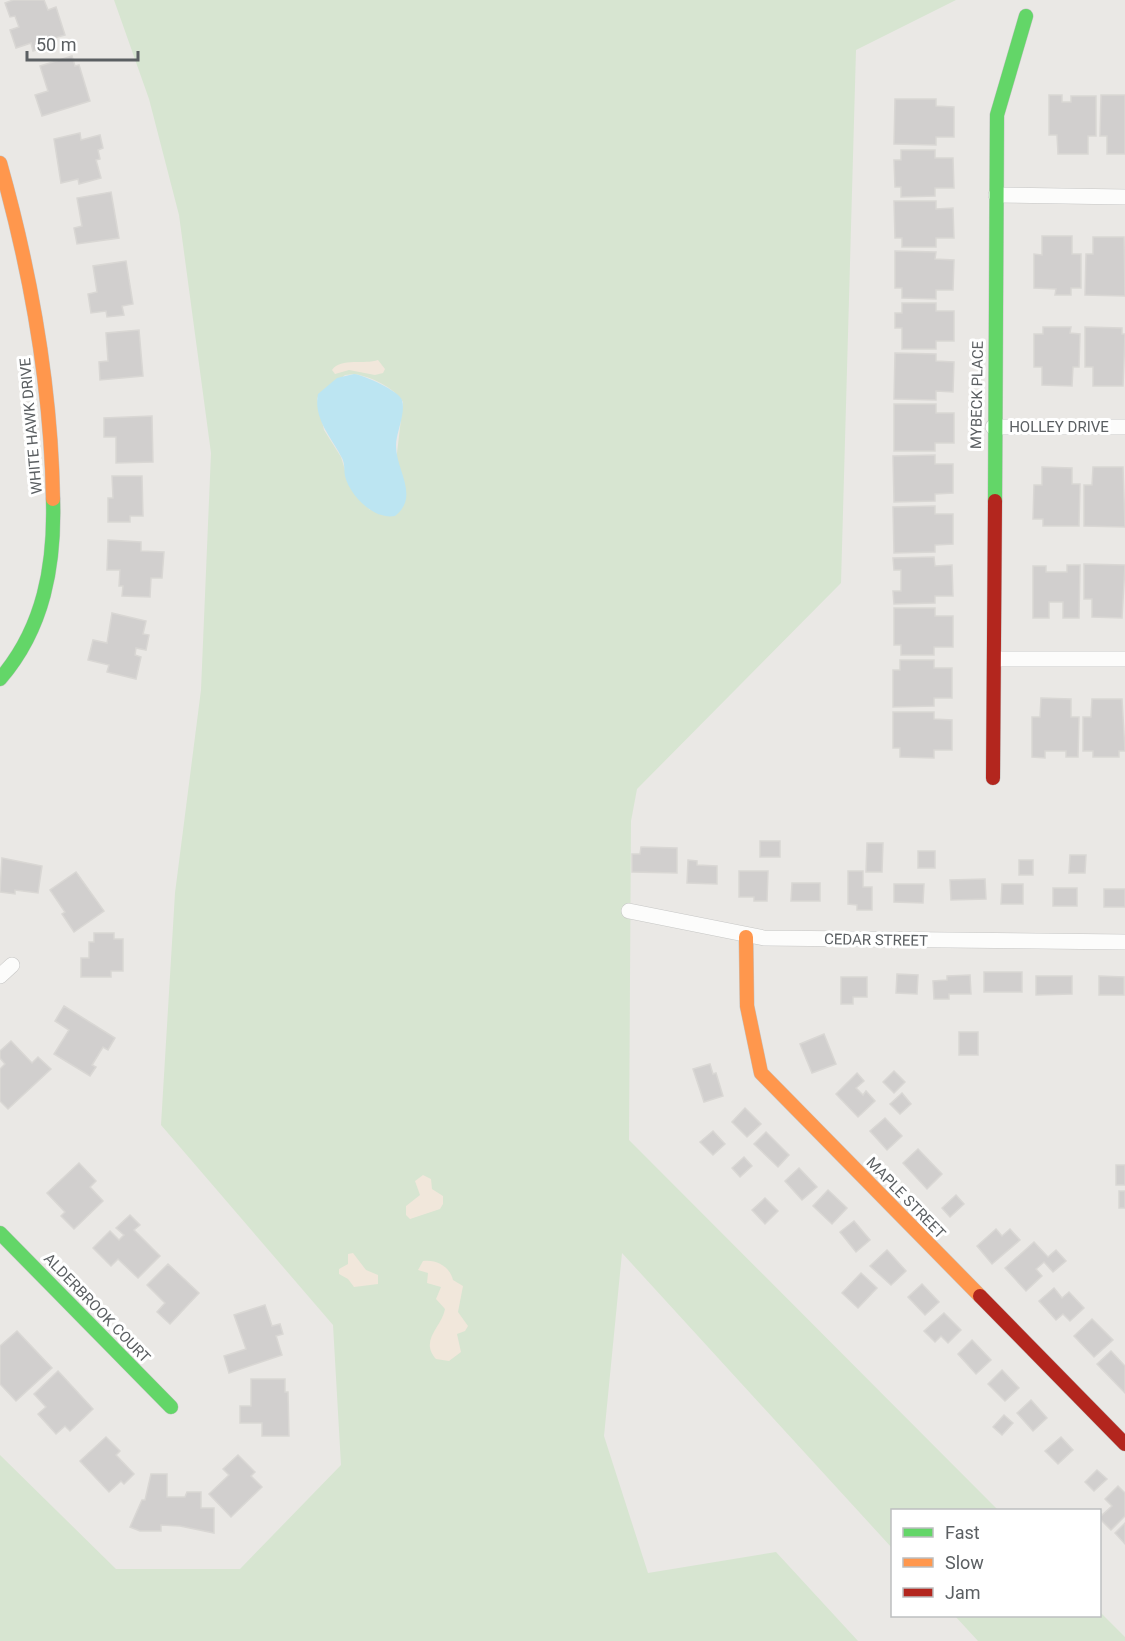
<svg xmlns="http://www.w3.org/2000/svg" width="1125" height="1641" viewBox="0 0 1125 1641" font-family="Roboto,sans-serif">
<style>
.green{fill:#d7e5d1;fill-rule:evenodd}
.sand{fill:#f1e7db}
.water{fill:#bce5f2}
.building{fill:#d1cfce;stroke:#d9d7d4;stroke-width:1.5}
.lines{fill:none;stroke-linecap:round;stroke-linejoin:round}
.street-casing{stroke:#c6c6c5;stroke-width:16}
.fast-casing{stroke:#c4c5c4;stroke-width:15}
.slow-casing{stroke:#c4c5c4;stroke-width:15}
.jam-casing{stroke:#c4c5c4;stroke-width:15}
.street{stroke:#fcfcfb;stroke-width:15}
.fast{stroke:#63d668;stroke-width:14}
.slow{stroke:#ff974d;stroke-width:14}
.jam{stroke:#b3261e;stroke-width:14}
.labels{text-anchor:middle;stroke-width:6;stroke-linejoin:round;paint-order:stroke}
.street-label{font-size:15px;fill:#5b5f62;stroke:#fff}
</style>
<rect width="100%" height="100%" fill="#eae8e5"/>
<g class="green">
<path d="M114,0h842l-100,50 -15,533 -204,206 -6,32 -2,319 369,370h-106v38l-270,-295 -18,183 44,137 128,-21 82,89h-858v-186l116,114h124l101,-104 -8,-140 -172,-200 14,-232 26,-203 10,-237 -32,-238 -30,-116zM354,374c16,2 41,14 49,28l-6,51 -27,57 -21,-27 -8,-26 -17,-27 -7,-32 28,-23z"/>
<path d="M1100,1612l25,25v4h-147l-23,-25h145z"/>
</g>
<g class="sand">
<path d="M378,360l7,9 -2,4 -8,2 -26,-5 -14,4 -3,-4c9,-13 33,-5 46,-10z"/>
<path d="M423,1175l8,4 1,10 11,7v8l-3,5 -30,10 -4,-4v-9l14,-11 -5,-14z"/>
<path d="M353,1253l13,17 12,5v9l-24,3 -6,-8 -9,-5v-5l9,-5v-10z"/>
<path d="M423,1261c14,-2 27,6 30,19l10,6 -5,26 10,14 -3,5 -8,3 4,18 -12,9 -13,-2c-17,-19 6,-32 9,-50l-9,-10 5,-12 -14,-4 1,-10 -10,-3z"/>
</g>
<path class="water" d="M354,374c10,1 45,17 48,26 4,14 -6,32 -6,46 0,24 24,51 -1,70 -21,4 -45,-20 -50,-40 -1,-6 0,-12 -3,-18 -10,-20 -29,-39 -24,-64l19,-16z"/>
<g class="building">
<path d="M13,0h31l4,10 8,-3 9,28 -11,3 2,5 -23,8 -2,-8 -15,5 -6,-18 9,-3 -4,-11 -5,1 -5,-14z"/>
<path d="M72,56l3,10 4,-1 11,36 -48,15 -7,-21 13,-4 -8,-25z"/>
<path d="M1049,95h13v7h9v-6h25v40h-8v18h-30l-1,-19h-8z"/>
<path d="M1101,95h24v59h-18v-18h-7z"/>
<path d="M895,99h41v7l18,1v30h-18v8l-42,-1z"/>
<path d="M80,133l1,7 19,-5 3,13 -5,2 2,9 -4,1 5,18 -22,6 -1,-5 -17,4 -7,-44z"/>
<path d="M901,150h34v8h18l1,30h-19v8l-34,1v-10h-6l-1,-27h7z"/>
<path d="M111,192l8,46 -42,6 -3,-16 8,-2 -5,-28z"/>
<path d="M894,201h42v8l17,-1 1,30h-18v9h-34v-9h-7z"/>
<path d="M1042,236h30v18h9v34h-10v7h-16l1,-6 -22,-1v-34l8,1z"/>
<path d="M1093,237h31l1,59 -40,-1 1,-41h7z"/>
<path d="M895,251l41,1 -1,7 19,1 -1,30h-17v9l-34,-1v-10h-7z"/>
<path d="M126,261l7,43 -11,2 2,9 -17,2 -1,-6 -15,2 -3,-19 9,-2 -4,-26z"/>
<path d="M902,303h34v8h18v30h-18v8h-34v-21h-7v-15h7z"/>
<path d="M1043,327h28l-1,6 10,1 -1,33h-6l-1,19 -30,-1v-18h-8v-33h9z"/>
<path d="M1085,327l37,1v6h3l-2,52h-30v-19h-8z"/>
<path d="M139,330l4,46 -43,4 -1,-18 9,-1 -2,-28z"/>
<path d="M895,353l41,1v7l18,1 -1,30 -17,-1v9l-42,-1z"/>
<path d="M894,404h42v9h18v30h-19v8h-41z"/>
<path d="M152,416l1,46 -37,1v-26h-12v-19z"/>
<path d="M935,455v9h18v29l-18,1v7l-41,1 -1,-46z"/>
<path d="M1042,467l30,1v16h8l-1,42h-36v-7h-10l1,-34h8z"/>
<path d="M1093,467h30l2,60 -41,-1v-41h8z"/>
<path d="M112,476h30l1,40h-13v6h-22v-24h5z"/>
<path d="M935,506v8h18v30l-18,1v7l-41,1 -1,-46z"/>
<path d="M108,540l33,2v9l23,1 -2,26h-11l-1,19 -28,-1 1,-10h-4l1,-16h-13z"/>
<path d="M934,557l1,9 17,-1 1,31h-18v7l-41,1 -1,-13h8v-21h-7l-1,-12z"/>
<path d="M1084,564l41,1 -3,53 -30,-1v-18h-8z"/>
<path d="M1067,565h13l-1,53h-16v-16h-14v16h-16v-52h13v6h21z"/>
<path d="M894,608h41v8h18v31h-19v8h-33v-10h-7z"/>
<path d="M112,613l34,8 -3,13 6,1 -3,15 -10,-2 -1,7 6,2 -5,22 -29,-7 2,-7 -21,-5 5,-20 14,3z"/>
<path d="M900,660h34v8h18v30h-18v8l-41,1v-37h7z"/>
<path d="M1041,698l30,1v18h8l-1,40h-12v-6h-21v7l-13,-1v-40h8z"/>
<path d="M1092,699h30l3,52h-6v6h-26v-6h-10v-34h8z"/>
<path d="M893,712h41v7l18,1v30h-18v8l-34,-1v-9h-7z"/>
<rect x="760" y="841" width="20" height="16"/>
<path d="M867,843h16l-1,29h-16z"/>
<path d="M641,847l36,1v25l-45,-1v-18h8z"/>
<rect x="918" y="851" width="17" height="17"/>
<path d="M1070,855h16l-1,18h-16z"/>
<path d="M2,858l40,8 -4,27 -23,-3v4l-15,-2z"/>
<path d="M688,860l9,1v4l20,1v18l-30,-1z"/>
<rect x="1019" y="860" width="14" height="15"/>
<path d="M739,871h29l-1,30h-13v-4h-15z"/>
<path d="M848,871h15v16h9v23h-15v-5l-9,-1z"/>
<path d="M76,872l28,39 -30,21 -12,-18 3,-2 -15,-22z"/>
<path d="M985,879l1,20 -35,1 -1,-20z"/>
<path d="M792,883h28v18h-29z"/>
<path d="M894,884h30l-1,19 -29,-1z"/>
<path d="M1002,884h21v20h-22z"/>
<rect x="1053" y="888" width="24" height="18"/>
<rect x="1104" y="889" width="21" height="18"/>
<path d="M94,933h20v6h9v32h-12v6h-30v-19h8v-16h5z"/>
<rect x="984" y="972" width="38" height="20"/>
<path d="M897,974l21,1 -1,19 -21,-1z"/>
<path d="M970,975l1,19h-22v5h-15l-1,-18 14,-1v-4z"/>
<path d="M1036,976h36v18l-36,1z"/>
<path d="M1099,976l25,1v18h-25z"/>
<path d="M841,977h26v20h-14v7h-12z"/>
<path d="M64,1006l51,32 -7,12 -5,-3 -11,18 4,2 -6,9 -36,-22 15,-24 -14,-9z"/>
<rect x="959" y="1032" width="19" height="23"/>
<path d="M824,1034l12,30 -24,9 -12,-29z"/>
<path d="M11,1041l21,22 6,-6 13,12 -43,40 -8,-8v-32l5,-5 -5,-6v-7z"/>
<path d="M710,1064l3,10 3,-1 7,23 -19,6 -11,-33z"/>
<path d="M894,1071l11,11 -11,11 -11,-11z"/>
<path d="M857,1073l7,8 -8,7 7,7 3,-4 9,10 -17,16 -22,-23z"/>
<path d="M902,1093l9,11 -11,10 -10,-10z"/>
<path d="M745,1108l16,16 -14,13 -15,-15z"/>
<path d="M885,1118l17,18 -15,14 -17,-19z"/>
<path d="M713,1131l12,13 -12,11 -13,-13z"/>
<path d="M766,1132l23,23 -11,12 -24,-23z"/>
<path d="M918,1149l24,25 -15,15 -24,-26z"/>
<path d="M744,1157l8,9 -12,11 -8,-9z"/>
<path d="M79,1163l17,18 -6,6 13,14 -29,28 -13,-13 4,-4 -18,-19z"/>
<rect x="1116" y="1165" width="9" height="20"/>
<path d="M799,1168l18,19 -15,13 -17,-19z"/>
<path d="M828,1190l19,18 -15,16 -19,-18z"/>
<rect x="1119" y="1191" width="6" height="17"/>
<path d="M956,1195l8,9 -14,13 -8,-9z"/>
<path d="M765,1198l13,13 -13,13 -13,-14z"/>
<path d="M130,1215l10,10 -6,5 26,26 -22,22 -20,-19 -7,7 -18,-18 17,-17 9,9 5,-5 -8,-7z"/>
<path d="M854,1221l16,19 -14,12 -16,-20z"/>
<path d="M996,1229l6,7 8,-7 10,11 -28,24 -15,-18z"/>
<path d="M1034,1242l14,15 8,-7 10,11 -13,11 -9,-10 -8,7 6,7 -16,15 -21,-23z"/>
<path d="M887,1250l19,21 -15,14 -21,-19z"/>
<path d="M168,1264l31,29 -29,31 -13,-12 8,-9 -18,-18z"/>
<path d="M861,1273l16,15 -19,20 -16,-15z"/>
<path d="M922,1284l17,18 -14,13 -17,-18z"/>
<path d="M1054,1288l8,10 7,-6 15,16 -14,13 -7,-7 -7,6 -17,-19z"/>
<path d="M265,1305l7,21 8,-2 3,10 -7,2 6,19 -53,18 -5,-17 22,-7 -12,-34z"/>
<path d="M944,1313l17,17 -13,13 -7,-7 -6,6 -11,-11z"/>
<path d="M1092,1319l21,21 -19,17 -20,-21z"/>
<path d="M17,1331l35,37 -36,33 -16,-17v-38z"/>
<path d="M972,1340l19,20 -15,14 -18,-20z"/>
<path d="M1111,1351l14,15v27l-28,-29z"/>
<path d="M1002,1370l17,18 -14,13 -17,-17z"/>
<path d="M58,1371l35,38 -23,22 -5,-5 -9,8 -18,-20 8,-7 -12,-13z"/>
<path d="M251,1379h34v13h3l1,44h-27v-13h-22v-17h11z"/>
<path d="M1031,1400l16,18 -14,13 -16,-18z"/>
<path d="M1004,1415l9,8 -11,12 -9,-8z"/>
<path d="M106,1437l14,14 -4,4 18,19 -10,10 -3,-3 -12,11 -29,-31z"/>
<path d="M1061,1437l12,13 -15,14 -13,-13z"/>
<path d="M238,1455l17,17 -4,4 11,11 -31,30 -22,-23 20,-19 -6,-6z"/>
<path d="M1097,1470l10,9 -13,12 -9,-9z"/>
<path d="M151,1474h16v23h18l2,-5h14v16h13v25l-34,-7 -19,-1v6h-21l-10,-4 12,-27h3z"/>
<path d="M1118,1486l7,7v23l-14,14 -11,-11v-7l2,3 10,-9 -7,-7z"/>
<path d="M1125,1523v21l-10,-11z"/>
</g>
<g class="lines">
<defs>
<g id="street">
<path d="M996,195l129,2"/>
<path d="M993,427h132"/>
<path d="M995,659h130"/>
<path d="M629,911l135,27 361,4"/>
<path d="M0,976l12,-11"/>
</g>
<g id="fast">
<path d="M995,501l2,-386 29,-99"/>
<path d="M0,679c44,-51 55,-114 53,-180"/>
<path d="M0,1233l171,174"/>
</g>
<g id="slow">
<path d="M0,163c31,110 51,222 53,336"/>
<path d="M746,937l1,69 14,67 219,223"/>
</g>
<g id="jam">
<path d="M993,778l2,-277"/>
<path d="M980,1296l145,148"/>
</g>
</defs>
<use href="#street" class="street-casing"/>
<use href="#fast" class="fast-casing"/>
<use href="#slow" class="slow-casing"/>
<use href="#jam" class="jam-casing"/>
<use href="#street" class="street"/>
<use href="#fast" class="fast"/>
<use href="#slow" class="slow"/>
<use href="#jam" class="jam"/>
</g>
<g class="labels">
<g class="street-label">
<text transform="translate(977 395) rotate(-89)" y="5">MYBECK PLACE</text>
<text transform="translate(31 426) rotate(-95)" y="5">WHITE HAWK DRIVE</text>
<text x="1059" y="432">HOLLEY DRIVE</text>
<text transform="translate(876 940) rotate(1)" y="5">CEDAR STREET</text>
<text transform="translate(906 1198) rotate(46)" y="5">MAPLE STREET</text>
<text transform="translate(97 1308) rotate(46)" y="5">ALDERBROOK COURT</text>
</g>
</g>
<rect x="891" y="1509" width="210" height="108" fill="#ffffff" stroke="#bdbfc0" stroke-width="1.5"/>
<rect x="903" y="1528" width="30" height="9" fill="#63d668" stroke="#bdbfc0" stroke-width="1.5"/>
<text x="945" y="1539" font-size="18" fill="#5b5f62">Fast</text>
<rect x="903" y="1558" width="30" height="9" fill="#ff974d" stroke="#bdbfc0" stroke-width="1.5"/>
<text x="945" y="1569" font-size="18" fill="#5b5f62">Slow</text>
<rect x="903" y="1588" width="30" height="9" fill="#b3261e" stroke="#bdbfc0" stroke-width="1.5"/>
<text x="945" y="1599" font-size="18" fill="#5b5f62">Jam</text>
<path d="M27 51v9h111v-9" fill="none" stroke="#5b5f62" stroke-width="3"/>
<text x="36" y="51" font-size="18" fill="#5b5f62" stroke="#ffffff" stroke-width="4.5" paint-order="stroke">50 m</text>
</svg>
